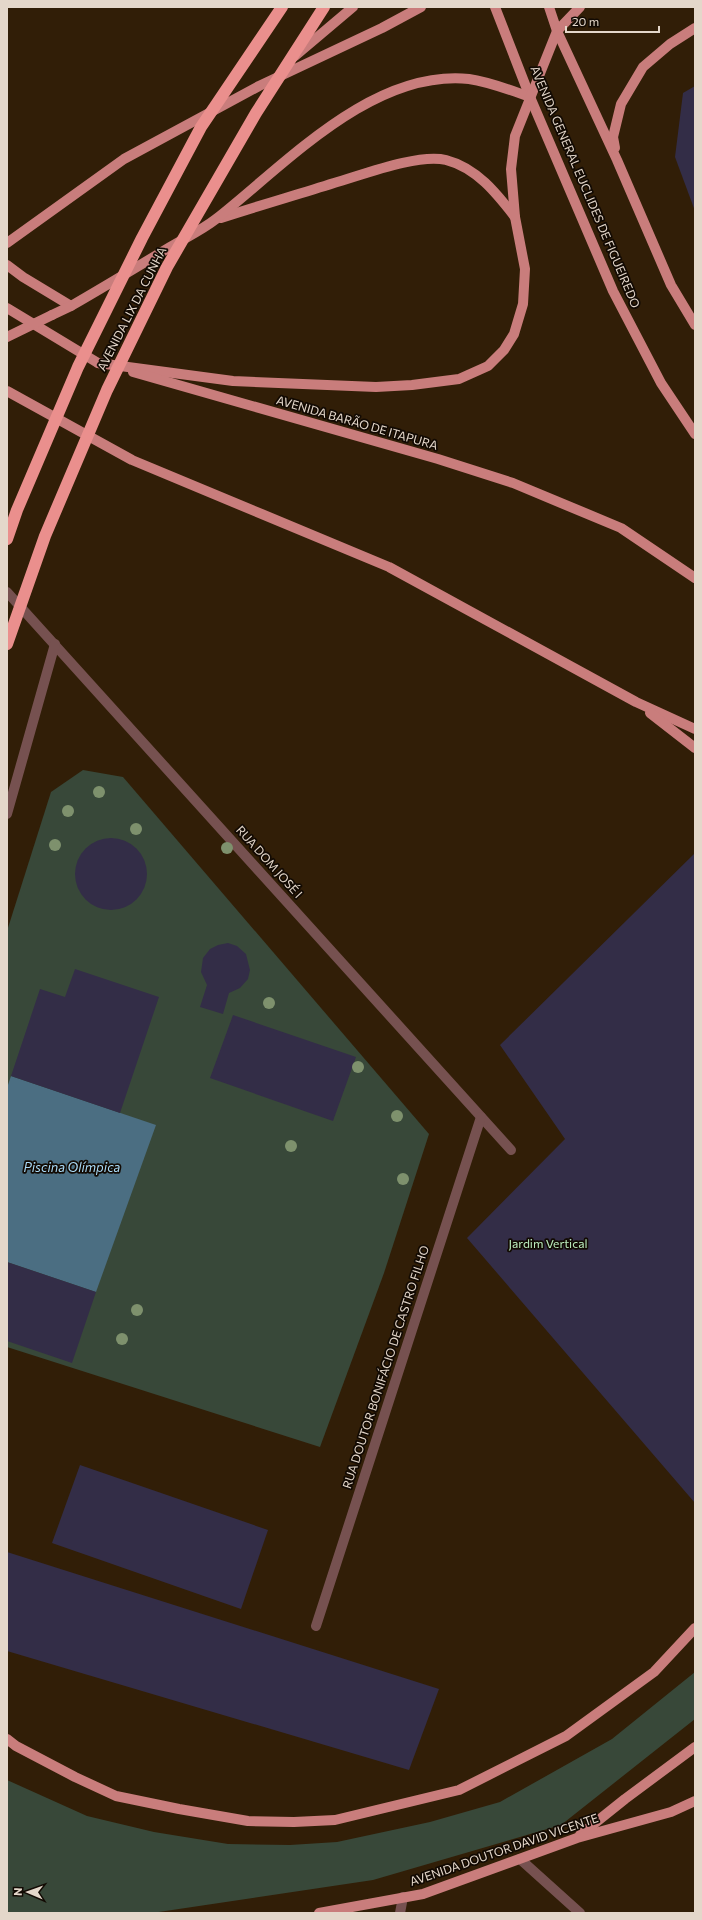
<svg xmlns="http://www.w3.org/2000/svg" width="702" height="1920" viewBox="0 0 702 1920" font-family="Commissioner,sans-serif">
<style>
.green{fill:#384839}
.water{fill:#4b6e82}
.building{fill:#332d47}
.lines{fill:none;stroke-linecap:round;stroke-linejoin:round}
.minor{stroke:#765150;stroke-width:10}
.major{stroke:#c97d7c;stroke-width:10}
.major-bridge{stroke:#c97d7c;stroke-width:10}
.highway-bridge{stroke:#ea8f8d;stroke-width:12}
.tree{fill:#7e916d}
.labels{text-anchor:middle;stroke-width:3.5;stroke-linejoin:round;paint-order:stroke}
.street-label{font-size:12px;fill:#e4d7ca;stroke:#120a03}
.park-label{font-size:12px;fill:#bdefc0;stroke:#120a03}
.water-label{font-size:13px;font-style:italic;fill:#aadbf8;stroke:#120a03}
</style>
<rect width="100%" height="100%" fill="#311e07"/>
<g class="green">
<path d="M83,770l40,7 306,357 -45,139 -64,174 -313,-100v-416l44,-139z"/>
<path d="M695,1672v47l-134,106 -188,55 -221,33h-145v-133l80,36 67,16 74,12 62,1 47,-3 93,-20 70,-20 112,-63z"/>
</g>
<path class="water" d="M11,1076l145,49 -60,167 -89,-30v-174z"/>
<g class="building">
<path d="M695,86v125l-20,-54 8,-64z"/>
<circle cx="111" cy="874" r="36"/>
<path d="M695,853v650l-228,-265 98,-99 -65,-94z"/>
<path d="M228,943l9,3 9,8 4,16 -2,9 -8,9 -11,5 -6,21 -23,-7 7,-22 -6,-13 2,-14 7,-9 8,-4z"/>
<path d="M75,969l84,28 -39,116 -109,-37 29,-87 25,8z"/>
<path d="M233,1015l123,42 -23,64 -123,-43z"/>
<path d="M7,1262l89,30 -24,71 -65,-22z"/>
<path d="M80,1465l188,65 -27,79 -189,-66z"/>
<path d="M7,1552l432,137 -30,81 -402,-119z"/>
</g>
<g class="lines">
<g class="minor">
<path d="M7,592l504,558"/>
<path d="M7,814l48,-170"/>
<path d="M316,1626l165,-509"/>
<path d="M520,1859l60,54"/>
<path d="M400,1913l3,-16"/>
</g>
<g class="major">
<path d="M495,7l35,90 83,194 48,92 34,51"/>
<path d="M549,7l8,24 60,129 54,125 24,40"/>
<path d="M295,56l58,-49"/>
<path d="M615,148l-2,-11 8,-33 22,-37 27,-23 25,-16"/>
<path d="M221,218c37,-12 75,-23 113,-35 28,-8 85,-30 112,-23 31,8 51,34 69,57"/>
<path d="M7,243l117,-84 135,-73 123,-58 39,-21"/>
<path d="M7,265l16,12 48,29"/>
<path d="M7,308l91,55 6,1"/>
<path d="M52,315l19,-9c33,-19 66,-39 99,-59 15,-9 32,-17 46,-28 69,-54 156,-150 253,-140 21,3 41,11 61,18"/>
<path d="M98,363l135,18 143,6 36,-2 47,-6 29,-13 16,-16 10,-16 9,-30 2,-35 -10,-52 -4,-48 4,-33 42,-105 23,-24"/>
<path d="M133,372l305,87 75,24 108,45 74,50"/>
<path d="M7,391l125,69 257,107 247,135 59,27"/>
<path d="M650,713l45,35"/>
<path d="M7,1739l9,7 59,31 41,19 63,13 69,12 46,1 41,-2 124,-30 107,-54 88,-64 41,-44"/>
<path d="M580,1835l45,-36 70,-52"/>
<path d="M319,1913l104,-19 154,-56 94,-26 24,-11"/>
</g>
<path class="major-bridge" d="M7,337l45,-22"/>
<g class="highway-bridge">
<path d="M7,539l10,-29 61,-143 64,-129 59,-111 81,-120"/>
<path d="M7,644l38,-108 62,-146 60,-123 89,-154 68,-106"/>
</g>
</g>
<g class="tree">
<circle cx="99" cy="792" r="6"/>
<circle cx="68" cy="811" r="6"/>
<circle cx="136" cy="829" r="6"/>
<circle cx="55" cy="845" r="6"/>
<circle cx="227" cy="848" r="6"/>
<circle cx="269" cy="1003" r="6"/>
<circle cx="358" cy="1067" r="6"/>
<circle cx="397" cy="1116" r="6"/>
<circle cx="291" cy="1146" r="6"/>
<circle cx="403" cy="1179" r="6"/>
<circle cx="137" cy="1310" r="6"/>
<circle cx="122" cy="1339" r="6"/>
</g>
<g class="labels">
<g class="street-label">
<text transform="translate(585 187) rotate(67)" y="4">AVENIDA GENERAL EUCLIDES DE FIGUEIREDO</text>
<text transform="translate(132 309) rotate(-63)" y="4">AVENIDA LIX DA CUNHA</text>
<text transform="translate(357 423) rotate(16)" y="4">AVENIDA BARÃO DE ITAPURA</text>
<text transform="translate(269 862) rotate(48)" y="4">RUA DOM JOSÉ I</text>
<text transform="translate(386 1367) rotate(-72)" y="4">RUA DOUTOR BONIFÁCIO DE CASTRO FILHO</text>
<text transform="translate(504 1850) rotate(-19)" y="4">AVENIDA DOUTOR DAVID VICENTE</text>
</g>
<g class="park-label">
<text x="548" y="1248">Jardim Vertical</text>
</g>
<g class="water-label">
<text x="72" y="1172">Piscina Olímpica</text>
</g>
</g>
<rect width="702" height="1920" fill="none" stroke="#e4d7ca" stroke-width="16"/>
<g transform="translate(28 1892) rotate(272)" stroke="#120a03" stroke-width="3" paint-order="stroke">
<path d="M0-3L7 15L0 10L-7 15Z" fill="#e4d7ca"/>
<text y="-6" font-size="11" font-weight="bold" text-anchor="middle" fill="#e4d7ca">N</text>
</g>
<path d="M566 26v6h93v-6" fill="none" stroke="#e4d7ca" stroke-width="2"/>
<text x="572" y="26" font-size="12" fill="#e4d7ca" stroke="#120a03" stroke-width="3" paint-order="stroke">20 m</text>
</svg>
